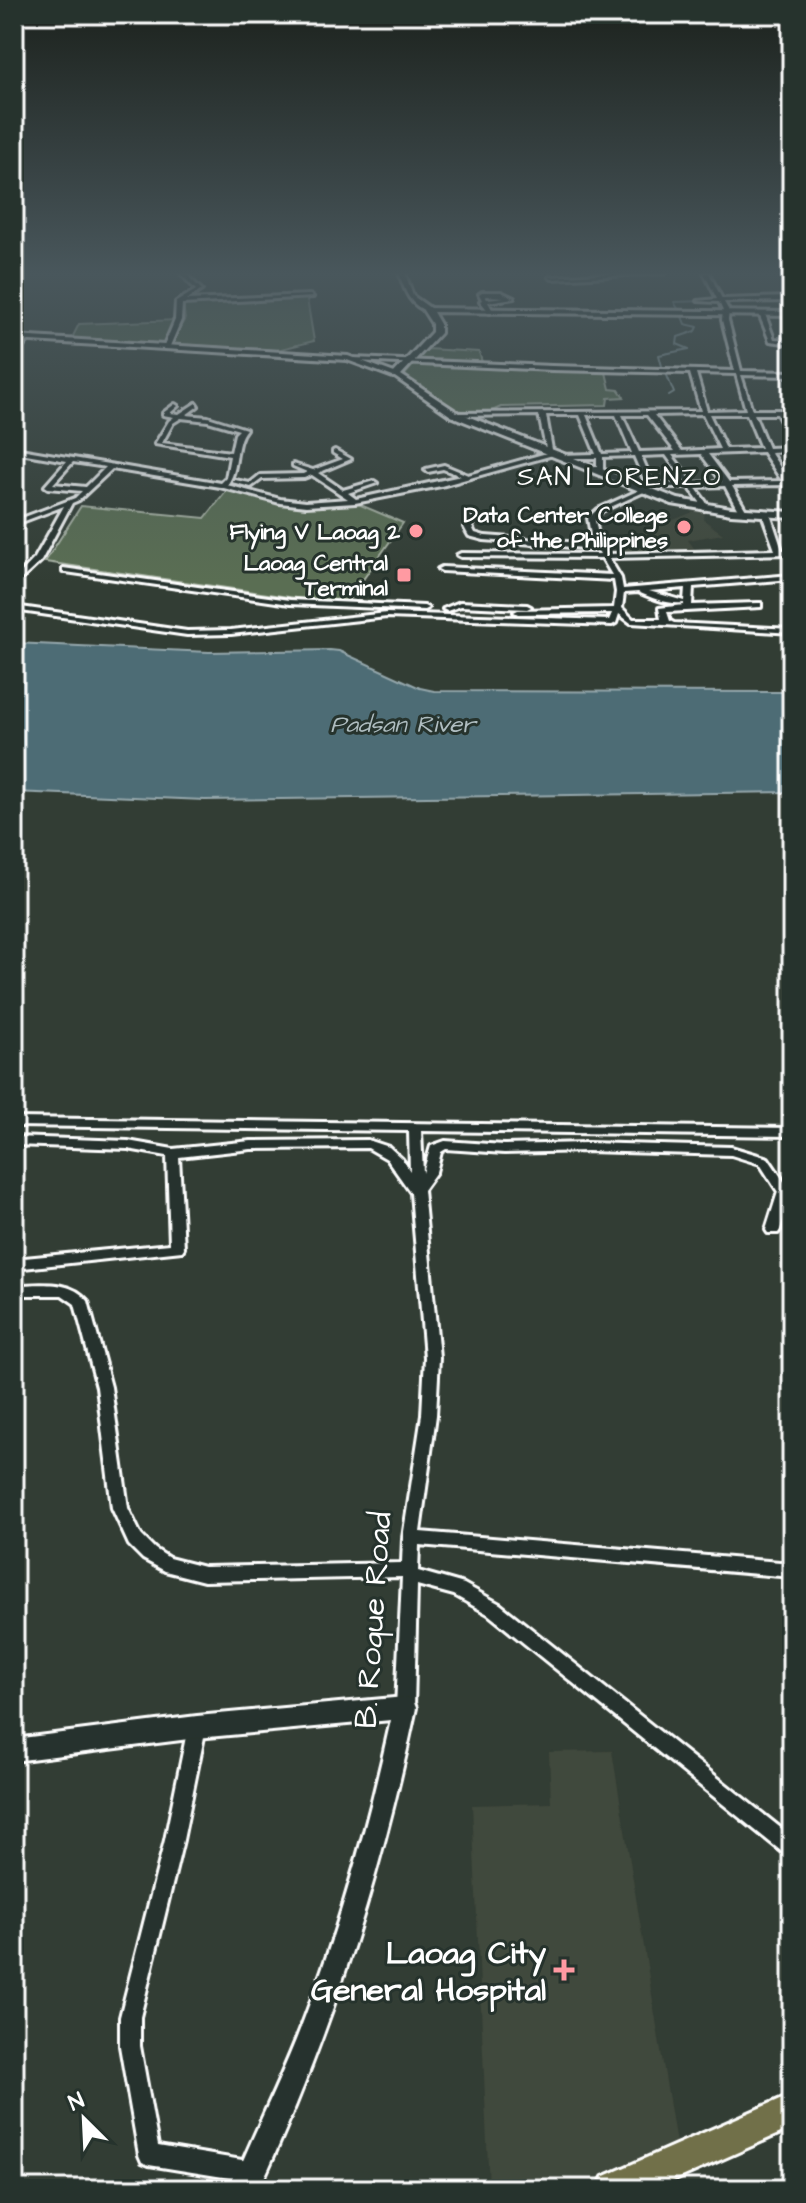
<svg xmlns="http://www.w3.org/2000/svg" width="806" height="2203" viewBox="0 0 806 2203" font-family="'Architects Daughter',sans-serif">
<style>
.built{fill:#41483c}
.green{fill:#5a6e52;stroke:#acb6a8;stroke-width:2}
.water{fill:#4e6c74;stroke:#95a7ac;stroke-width:2}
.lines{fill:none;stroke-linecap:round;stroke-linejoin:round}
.stream{stroke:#95a7ac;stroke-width:2}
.minor-casing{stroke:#fff;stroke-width:6}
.tertiary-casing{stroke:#fff;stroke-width:6}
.secondary-casing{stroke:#fff;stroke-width:6}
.primary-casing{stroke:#fff;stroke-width:6}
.minor{fill:#26332d;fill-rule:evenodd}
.tertiary{fill:#26332d;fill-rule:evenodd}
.secondary{fill:#26332d;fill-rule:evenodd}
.primary{fill:#716f4a;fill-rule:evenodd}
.poi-dot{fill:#ff9aa2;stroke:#26332d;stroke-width:3}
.labels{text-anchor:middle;stroke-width:6;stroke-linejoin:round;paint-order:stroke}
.far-poi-label{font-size:22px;font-weight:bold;fill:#fff;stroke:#26332d;text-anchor:end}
.far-water-label{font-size:24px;font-style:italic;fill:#afbdc0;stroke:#26332d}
.far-quarter-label{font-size:26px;letter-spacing:2px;fill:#fff;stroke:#26332d}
.near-street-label{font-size:32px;fill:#fff;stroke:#26332d}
.near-poi-label{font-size:32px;font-weight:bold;fill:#fff;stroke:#26332d;text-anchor:end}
</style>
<rect width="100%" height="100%" fill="#323d34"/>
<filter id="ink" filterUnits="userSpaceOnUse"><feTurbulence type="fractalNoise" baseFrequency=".0125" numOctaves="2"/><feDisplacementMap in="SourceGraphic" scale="16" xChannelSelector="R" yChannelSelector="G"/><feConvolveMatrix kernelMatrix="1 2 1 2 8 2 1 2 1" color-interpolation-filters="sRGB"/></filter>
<g filter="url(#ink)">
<g class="built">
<path d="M698,510h7l-1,10 19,14 -35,6 8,11 -68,5 -7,-15z"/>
<path d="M612,1751l64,392 -93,46h-94l-17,-384 79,-2 -2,-51z"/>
</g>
<g class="green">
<path d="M307,299l7,42 -37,9 -103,-6 1,-9 10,-16 -2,-16z"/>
<path d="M177,320l-10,16 -1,8 -95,-4 8,-16z"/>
<path d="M427,349l52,3 3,10 123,6 5,21 9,1 5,7 -16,1 -1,7 -106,2c-37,19 -68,-10 -98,-30z"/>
<path d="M229,488l66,18 61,-3 47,20 -58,82 -300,-43 36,-56 124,12z"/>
</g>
<path class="water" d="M14,643l195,9 121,-2 9,1 81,37 14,3 358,1v100l-587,8 -191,-8z"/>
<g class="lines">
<g class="stream">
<path d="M680,312l-6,-10 31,-1"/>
<path d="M681,314l4,10 13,3 -2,4 -18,6 -1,7 12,5"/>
<path d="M663,370l-4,-15 30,-6"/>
<path d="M666,373l8,20 -5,3"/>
</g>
<defs>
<g id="minor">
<path d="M14,273h9l-9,3z"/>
<path d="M180,273h5l17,17 -16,10 124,-5 3,2 -131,7 -1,16 -11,26 -3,2 -3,-2 11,-26 1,-18 20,-12z"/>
<path d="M616,273h49l-113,6 -3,-2z"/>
<path d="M704,273h5l13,26 70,-2v4l-68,1 5,9 -1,9 13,51 51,1v4l-51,-1 11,35h40v4h-9l9,16v8l-3,-2 -12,-22h-23l14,34 24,-1v4l-22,1 19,29h3v11l-7,-7 -53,1 15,26 -1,2h-6l-15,-28 -30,1 11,15 2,6 -4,2 -4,-2v-6l-11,-15h-56v-2l13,-1 -12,-28 -31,1v16l-3,2 -3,-2v-15h-40v-2l2,-1 37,-1 -16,-39h-34l7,40 -112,31 -86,17 -49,3 -26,-3 -60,-16 -108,-18 -33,31 -7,3 -31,58 -27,25v-6l21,-22 29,-52 -50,19v-4l61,-23 7,-7 -34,-3 -3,-2 22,-25 -53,-9v-4l207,35 5,-5 4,-22 -75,-12 14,-23 5,-4 -11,-2v-2l12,-9 3,2 -8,7 9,1 17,-11 2,3 -12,9 22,2 38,12c-13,15 -6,40 -19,56l53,14 26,3 42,-3 -36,-24 -8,3 -42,1 -11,8 -19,-5 3,-2 15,3 10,-8 43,-1 4,-2 -14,-6v-2l20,6 30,-11 -10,-6v-2l2,-1 16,9 -33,14 25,17 31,-9 3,2 -29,10 8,6 105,-23 -18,-7 -15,3 -3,-2 1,-1 18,-4 24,10 79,-22 -8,-38 -85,1 -3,-2 1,-1 249,-2 -11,-38 -138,-3 -197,-9 -2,-3 199,8 183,5 -13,-51 1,-9 -4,-9 -21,-1 19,-2zM696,373l40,1 10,36 -39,1zM703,414l17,35 -38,2 -28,-36zM709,414h38l14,34 -35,1zM586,415h30l16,38 -30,1zM622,415h25l28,36 -36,1zM181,418l27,3 31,9 -4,4 -4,18 -69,-9 11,-20zM763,452l19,29 -53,1 -21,-28zM701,454l21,28 -29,1 -21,-28zM666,455l20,28 -33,1 -12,-28zM73,462l33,5 -20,20 -33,-3z"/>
<path d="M482,292h19l13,6 -26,4 5,9 -3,2 -10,-12 2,-1 -3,-6zM485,296l19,1 -17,2z"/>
<path d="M762,312l3,2 9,25 18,1v4l-22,-3 -11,-27z"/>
<path d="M25,338l5,1 -16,18v-6z"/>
<path d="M644,488l3,2 -1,1 -44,20 -7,9 3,15 9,19 168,-4 -13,-36 4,-2 4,2 12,36h10v4l-183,4 12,20 2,11 169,-14v4l-99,8 -1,18 66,-2h3v4l-94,5 3,9 4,2 118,6v4l-161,-10 -12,-9 -3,9 -4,2 -225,-8 -156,17 -44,1 -173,-25v-4l173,25 44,-1 156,-17 222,7 3,-7 -94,1 -4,-2 4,-2 96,-2 2,-16 -2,-12 -172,-9 -4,-2 4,-2 170,8 -10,-17 -141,-1 -4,-2 4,-2 139,1 -3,-5 -113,-9 -15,-4 -5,-9 5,-10h3l4,2 -4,8 3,6 10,3 110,8 -4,-9 -3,-17 10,-9zM685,588l-1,13 -35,-10zM638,592c14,6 31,13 46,11v2l-25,3 2,11h-28l-11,-11 2,-15z"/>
<path d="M63,568l227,32 134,6 4,2 -4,2 -134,-6 -224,-32h-3z"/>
<path d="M460,602l67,3 4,2 -4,2 -66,-3 -14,5 -4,-2z"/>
<path d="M14,1118l778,10v8l-371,-5 2,42 8,-27 14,-5 59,4 83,-2 144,4 37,11 19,28 5,-2v10l-2,1 -10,35 -2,3h-10l-2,-3 12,-38 -18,-28 -29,-9 -144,-4 -83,2 -58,-4 -5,3 -5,20 -13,18 16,167 -3,58 -16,117 372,31v14l-373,-32 -1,26 46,13 36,20 292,233v21l-6,-3 -298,-241 -34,-19 -37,-10 -3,123 -3,6 -6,2 -6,-2 -3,-6 6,-131 -198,4 -39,-10 -22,-12 -14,-14 -17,-37 -15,-121 -22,-83 -13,-9h-48v-10c26,0 56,-6 74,16l23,86 17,121 13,27 14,14 14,9 35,9 198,-4 1,-25 19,-123 3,-58 -14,-164 -24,-34 -19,-11 -117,1 -72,8 5,91 -2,3 -168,18v-10l156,-15 -3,-88 -39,-7 -114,-4v-8l114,4 45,8 78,-8 117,-1 21,7 13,12 8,12 -1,-40 -395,-5z"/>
<path d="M197,1719l6,2 3,6 -23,113 -43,177v29l18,100 96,16 7,3 3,7 -3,7 -7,3 -105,-17 -7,-3 -3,-7 -19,-109v-29l45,-177 23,-113 3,-6z"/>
</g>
<g id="tertiary">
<path d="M399,273h6l8,23 17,12v4c-20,-5 -25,-21 -31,-39z"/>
<path d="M14,336l334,20 52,19 -7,2 -46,-17 -333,-20z"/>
<path d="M405,1697l8,3 3,8c-35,167 -85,326 -157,481h-28c24,-59 53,-115 75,-175 36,-95 63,-194 85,-294l-194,18 -183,23v-22l183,-23z"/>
</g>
<path id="secondary" d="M427,308l365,4v4l-359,-4 7,12v9l-39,42 56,37 221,87 53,9 61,4v6l-61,-4 -59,-10 -221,-88 -59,-41 40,-43v-8l-9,-14z"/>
<path id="primary" d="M792,2094v34l-137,61h-58l6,-12z"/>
</defs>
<use href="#minor" class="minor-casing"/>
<use href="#tertiary" class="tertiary-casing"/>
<use href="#secondary" class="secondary-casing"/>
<use href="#primary" class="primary-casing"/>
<use href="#minor" class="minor"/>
<use href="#tertiary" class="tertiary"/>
<use href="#secondary" class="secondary"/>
<use href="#primary" class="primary"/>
</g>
</g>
<linearGradient id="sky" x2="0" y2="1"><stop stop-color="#1c221d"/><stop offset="0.47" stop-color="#49575c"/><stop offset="1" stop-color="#49575c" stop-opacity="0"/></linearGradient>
<rect width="806" height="582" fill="url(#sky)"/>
<g class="poi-dot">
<circle cx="684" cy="527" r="8"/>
<circle cx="416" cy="531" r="8"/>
<rect x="396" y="567" width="16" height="16" rx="4"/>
<path d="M560 1958h8v8h8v8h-8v8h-8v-8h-8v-8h8z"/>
</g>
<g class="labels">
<g class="far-poi-label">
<text x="668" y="522">Data Center College<tspan x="668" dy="25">of the Philippines</tspan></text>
<text x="400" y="539">Flying V Laoag 2</text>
<text x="388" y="570">Laoag Central<tspan x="388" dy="25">Terminal</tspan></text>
</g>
<g class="far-water-label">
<text x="403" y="732">Padsan River</text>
</g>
<g class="far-quarter-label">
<text x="620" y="485">SAN LORENZO</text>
</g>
<g class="near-street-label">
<text transform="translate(372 1620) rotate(-86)" y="11">B. Roque Road</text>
</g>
<g class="near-poi-label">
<text x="546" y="1963">Laoag City<tspan x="546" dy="37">General Hospital</tspan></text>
</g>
</g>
<rect width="806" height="2203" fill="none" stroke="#26332d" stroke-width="48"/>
<rect x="24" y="24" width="758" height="2155" fill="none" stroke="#fff" stroke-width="3" filter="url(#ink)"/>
<g transform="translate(84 2119) rotate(336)" stroke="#26332d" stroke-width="6" paint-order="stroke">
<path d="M0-6L14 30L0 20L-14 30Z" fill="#ffffff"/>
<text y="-12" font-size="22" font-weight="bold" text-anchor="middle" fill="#ffffff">N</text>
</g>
</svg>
